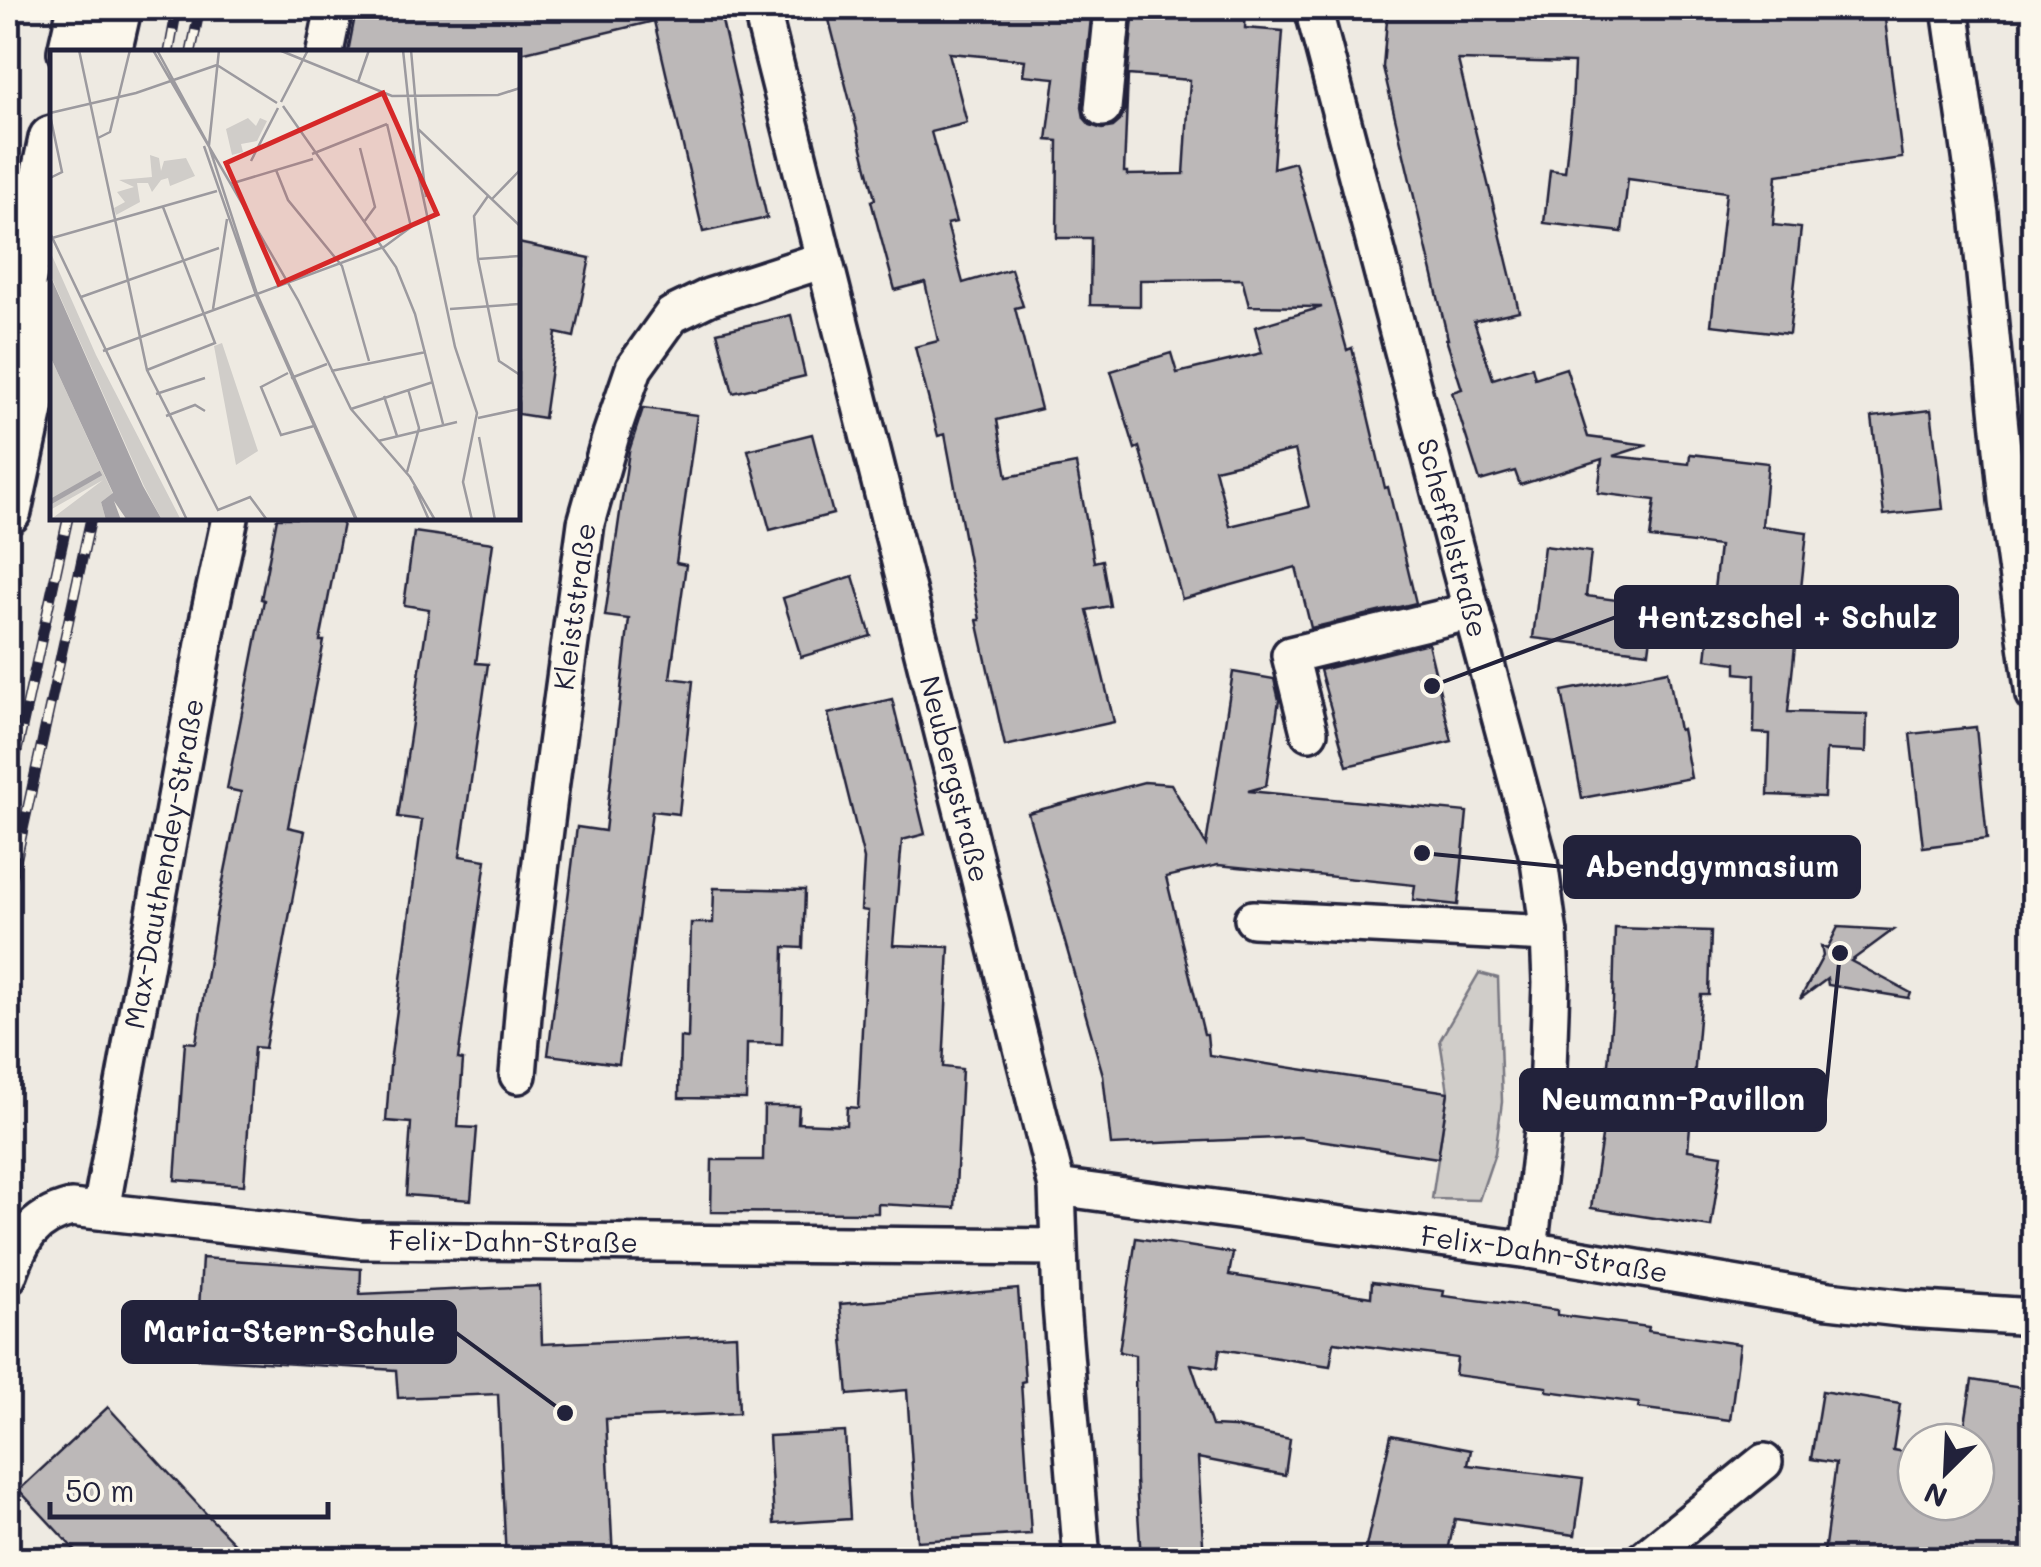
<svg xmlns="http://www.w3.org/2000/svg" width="2041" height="1567" viewBox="0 0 2041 1567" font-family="Mali,sans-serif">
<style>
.green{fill:#d0cdc9;stroke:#797882;stroke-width:2.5}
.building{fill:#bcb8b8;stroke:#22223b;stroke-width:2.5;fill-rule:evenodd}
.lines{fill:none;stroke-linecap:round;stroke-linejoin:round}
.minor-casing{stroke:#22223b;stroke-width:42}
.major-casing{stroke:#22223b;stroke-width:52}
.minor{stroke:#fbf7ec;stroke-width:35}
.major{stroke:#fbf7ec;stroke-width:45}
.rail-casing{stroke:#22223b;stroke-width:11}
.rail{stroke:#fbf7ec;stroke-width:8;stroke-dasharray:22;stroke-linecap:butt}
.labels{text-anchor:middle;stroke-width:8;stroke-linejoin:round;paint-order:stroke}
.street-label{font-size:28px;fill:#22223b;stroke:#fbf7ec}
.inset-river{fill:none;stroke:#a6a3a7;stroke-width:5}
.inset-road{fill:none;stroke:#9c9a9f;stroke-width:2.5}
.view{fill:#d62828;fill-opacity:0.15;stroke:#d62828;stroke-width:5}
.inset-edge{fill:none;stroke:#22223b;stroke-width:5}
.leader{fill:none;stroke:#22223b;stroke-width:4}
.callout-dot{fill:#22223b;stroke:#fbf7ec;stroke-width:4}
.callout{fill:#22223b;stroke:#22223b;stroke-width:4}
.callout-label{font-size:30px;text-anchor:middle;font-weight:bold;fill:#fff}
</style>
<rect width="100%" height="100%" fill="#eeeae2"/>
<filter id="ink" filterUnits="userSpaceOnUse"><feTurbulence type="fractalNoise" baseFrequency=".01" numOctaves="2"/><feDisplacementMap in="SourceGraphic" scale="20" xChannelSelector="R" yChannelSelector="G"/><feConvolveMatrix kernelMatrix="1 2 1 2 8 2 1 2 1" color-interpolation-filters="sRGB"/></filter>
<g filter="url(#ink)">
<path class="green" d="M1479,973l19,5 4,124 -7,51 -16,47 -47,-1 16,-107 -8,-52z"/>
<g class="building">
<path d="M414,8h305l48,210 -64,14 -49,-211 -129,31h-177l6,-31z"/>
<path d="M826,8h266l-10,99 2,11 6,7 12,4 11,-2 7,-6 4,-10 10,-103h112l-1,20 38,3 -10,137 22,-6 52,188 5,-2 33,140 3,-1 28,116 -105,25 -15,-61 -114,32 -43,-152 -4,2 -24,-78 60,-18 6,20 85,-20 -7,-26 67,-20 -73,-1 -7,-27 -102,1v26l-50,-1 1,-67h-34l1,-97 -11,-1 8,-62 -32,-3 2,-15 -76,-7 18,70 -36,9 25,90 -9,2 16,59 48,-14 12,37 -8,2 26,101 -44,11 10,57 69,-13 18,98 8,-2 8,46 -23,4 27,112 -109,24 -28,-126h3l-35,-186 -7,2 -23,-89 23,-6 -13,-59 -30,8 -24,-89 4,-2zM1128,75l62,5 -6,94 -57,1v-3h-3zM1295,450l14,57 -79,19 -15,-57z"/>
<path d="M1388,8h316v1l103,4 78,6 17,139 -125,17 -4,50 28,3 -12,106 -78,-9 15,-133 -98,-13 -6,53 -78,-9 6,-53 15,2 7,-66 2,-43 -116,-3 61,251 -45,10 19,58 39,-12 3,11 31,-10 22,69 60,8 -35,11 76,8 1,-10 78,9 -6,63 45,6 -19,180 79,2 -1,38 -40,-2 -2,47 -56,-2 2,-61 -16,-1 1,-58 -19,-2v-10l-30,-4 13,-113 -69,-8 5,-38 -57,-7 4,-34 -82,26 -5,-14 -35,10 -28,-89 10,-3 -16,-50h2l-65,-272z"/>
<path d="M518,243l72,15 -16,79 -18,-4 -12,85 -26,-4z"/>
<path d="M791,315l14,61 -72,17 -16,-61z"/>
<path d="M643,408l54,7 -21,148 10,2 -16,113 23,3 -14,133 -27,-3 -33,253 -71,-9 29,-228 28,4 24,-212 -24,-3 24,-165z"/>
<path d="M1931,410l12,99 -59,6 -12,-98z"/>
<path d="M812,434l21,80 -63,16 -22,-80z"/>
<path d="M277,518h67l-24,123h4l-36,186 17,4 -40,217 -11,-1 -10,138 -69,-5 10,-138 11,1 20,-127 25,-124 -14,-3 37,-189 -3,-1z"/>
<path d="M414,532l79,11 -17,120 12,1 -28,192 26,4 -28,199 5,1 -5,67 19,1 -6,72 -65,-5 5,-72 -25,-2 5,-66 31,-235 -24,-3 31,-208 -25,-4z"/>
<path d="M1544,546l47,6 -5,44 69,9 -6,47 -116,-14z"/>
<path d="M853,576l18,60 -70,21 -18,-59z"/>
<path d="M1428,643l24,98 -105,25 -27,-96z"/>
<path d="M1668,671l11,59 3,-1 9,49 -109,20 -20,-107z"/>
<path d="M1233,672l41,7 5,21 -13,86 -18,5 219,21 -9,93 -45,-5 2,-15 -197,-20 -52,12 38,157h3l2,21 239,37 -10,66 -139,-21 -188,8 -8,-70 -75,-262 116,-31 27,2 35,61z"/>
<path d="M892,699l33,135 -23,6 -9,105 56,2 -6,120 19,2 -7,139 -77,-4v9l-167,-1 1,-52h51l1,-54h35l-1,17 48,2 1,-18 11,1 10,-197 -7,-1 3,-51 -36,-145z"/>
<path d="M1976,727l11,112 -64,8 -13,-113z"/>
<path d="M714,888l91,2 -2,58 -19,-1 -2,97 -35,-1 -1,56 -67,-1 1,-61 8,1 3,-115h22z"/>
<path d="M1838,927l55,3 -42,31 60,32 -2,5 -81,-13 -1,-6 -27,20 23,-43 -2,-10 6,3z"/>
<path d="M1615,928l96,3 -2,64h-8l-13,155 34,5 -11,72 -120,-19 18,-117 -3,-1 7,-89z"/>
<path d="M1136,1238l97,15 -4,22 142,22 1,-15 72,9 -1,5 114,14v5l92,12 -1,4 92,13 -10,76 -92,-12 1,-5 -92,-12v-4l-92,-12 2,-17 -123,-16 -4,24 -110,-17 -3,19 -26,-4 21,62 22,1 56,12 -5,36 -87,-17 6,102h-63l-5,-80 -1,-125 -16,-3z"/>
<path d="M202,1258l159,11 -1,25 180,-8 2,58 194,-9 3,78 -133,6 7,141h-107l-8,-166 -100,4 -2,-28 -200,-12z"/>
<path d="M1018,1289l7,92 -4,1 10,152 -114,7 -10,-151 -59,5 -8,-91z"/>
<path d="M1972,1380l62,10v170h-211l13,-97 -25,-4 11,-68 78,13 -7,46 23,4v48h60v-60h-14z"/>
<path d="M108,1407l103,112 40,41h-167l-65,-70z"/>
<path d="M845,1432l5,87 -76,5 -5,-88z"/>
<path d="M1391,1435l80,15 -3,15 115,14 -8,56 -120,-16 -9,41h-83z"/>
</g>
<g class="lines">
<defs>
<g id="minor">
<path id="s1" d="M761,8l296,1179 4,118 21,255"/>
<path id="s2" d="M1313,8l142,541 84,312 10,73 2,49 -4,113 -18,154"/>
<path d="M1950,8l29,205 28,287 27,195"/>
<path d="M325,52l9,-44"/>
<path d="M1103,108l10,-100"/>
<path d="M1309,732l-19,-77 182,-44"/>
<path d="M1253,919l296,15"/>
<path id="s3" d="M518,1075l7,-84 24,-194 37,-274 25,-88 23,-67 38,-53 37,-18 114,-37"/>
<path id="s4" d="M1057,1187l472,63 300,50 79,9 126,8"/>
<path id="s5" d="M101,1210l109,-599 20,-93"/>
<path id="s6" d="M8,1276c13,-36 23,-58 63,-68l289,32 698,7"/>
<path d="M1643,1560l121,-98"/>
</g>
<g id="major">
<path d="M71,52l10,-44"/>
<path d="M108,52l10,-44"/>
<path d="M8,350l44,-211"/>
<path d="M8,511l44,-204"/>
</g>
</defs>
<use href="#minor" class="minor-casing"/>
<use href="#major" class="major-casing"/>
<use href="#minor" class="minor"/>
<use href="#major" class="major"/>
<defs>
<g id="rail">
<path d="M169,52l8,-44"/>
<path d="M191,52l9,-44"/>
<path d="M8,792l60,-274"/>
<path d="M8,898l83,-380"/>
</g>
</defs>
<use href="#rail" class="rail-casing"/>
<use href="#rail" class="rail"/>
</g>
</g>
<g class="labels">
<g class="street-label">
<text dy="10" stroke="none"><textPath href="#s2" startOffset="548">Scheffelstraße</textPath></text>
<text dy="10" stroke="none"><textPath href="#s3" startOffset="472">Kleiststraße</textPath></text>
<text dy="10" stroke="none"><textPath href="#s1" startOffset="795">Neubergstraße</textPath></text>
<text dy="10" stroke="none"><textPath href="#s5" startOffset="352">Max-Dauthendey-Straße</textPath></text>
<text dy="10" stroke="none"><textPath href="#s6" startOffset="542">Felix-Dahn-Straße</textPath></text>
<text dy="10" stroke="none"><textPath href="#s4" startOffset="492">Felix-Dahn-Straße</textPath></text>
</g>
</g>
<g transform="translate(50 50)">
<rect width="470" height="470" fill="#eeeae2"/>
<path d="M198,68l8,8 4,-8 7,3 -10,20 -16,3 2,8 -11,3 -6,-26zM100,105l9,3 2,13 3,-10 22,-3 9,18 -25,10 -2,-8 -7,2 -9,12 -4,-9h-11l3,19 -24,13 -2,-7 11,-6 -8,-10 17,-5 -15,-7 33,-3zM0,201l46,104 85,165h-19l-18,-34 -94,-212zM172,293l36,108 -22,14 -22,-119zM0,306l63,138 -12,8 5,18h-56l53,-40 -53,30z" fill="#d0cdc9"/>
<path d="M0,225l93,211 19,34h-35l-13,-19 7,19h-15l-5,-18 12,-9 -63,-137z" fill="#a6a3a7"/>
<path class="inset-river" d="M0,452l51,-29"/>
<path class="inset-road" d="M29,0l68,320 71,140 32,-13 17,23M103,0l145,250 53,109 59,68 25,43M107,0l52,96 48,148 100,226M229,0l113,46 106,-1 22,-7M353,0l11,104 41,193 22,66 -14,69 9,38M361,0l7,79 102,97M439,0l31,1M167,15l60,38M308,32l11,-32M231,52l27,-52M233,56l113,161 19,47 28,110M0,63l86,-20 81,-28M0,65l12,57 -12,6M368,79l8,68M48,88l12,-6 20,-82M159,95l10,-95M154,96l52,149 100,225M310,98l15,59 -11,15M262,104l75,-30M201,111l27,-53M226,120l12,30 54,66 27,95M180,134l83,-25M438,146l-14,20 4,43 21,102 21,14M442,149l28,-29M0,183l137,287M2,188l165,-47M428,209l42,-3M31,247l138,-49M163,259l14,-90M400,259l70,-5M53,301l281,-104 27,-20 -24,-103M97,320l68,-27 -52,-136M281,321l95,-19M238,323l-27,14 20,48 33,-9M241,328l36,-14M106,344l49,-16M334,346l13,40M301,359l82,-27M116,366l29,-11 10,6M428,368l42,-9M429,387l16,83M328,391l79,-19M357,422l12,-44 -11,-39M364,436l15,34"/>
<path class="view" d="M333,43l54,121 -158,70 -53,-121z"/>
<rect width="470" height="470" class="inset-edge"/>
</g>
<path class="leader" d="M1432 686L1616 617M1422 853L1565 867M1840 953L1825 1100M565 1413L455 1332"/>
<g class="callout-dot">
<circle cx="1432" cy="686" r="10"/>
<circle cx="1422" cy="853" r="10"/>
<circle cx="1840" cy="953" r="10"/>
<circle cx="565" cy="1413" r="10"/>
</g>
<g class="callout">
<rect x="1616" y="587" width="341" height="60" rx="10"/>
<rect x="1565" y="837" width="294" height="60" rx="10"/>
<rect x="1521" y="1070" width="304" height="60" rx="10"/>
<rect x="123" y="1302" width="332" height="60" rx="10"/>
</g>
<g class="callout-label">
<text x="1787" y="628">Hentzschel + Schulz</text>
<text x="1712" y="877">Abendgymnasium</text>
<text x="1673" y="1110">Neumann-Pavillon</text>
<text x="289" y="1342">Maria-Stern-Schule</text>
</g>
<rect width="2041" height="1567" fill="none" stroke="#fbf7ec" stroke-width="40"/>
<rect x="20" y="20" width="2001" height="1527" fill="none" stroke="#22223b" stroke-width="4" filter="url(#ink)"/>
<g transform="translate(1946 1472) rotate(204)"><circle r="48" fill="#fbf7ec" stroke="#a4a2a5" stroke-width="2.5"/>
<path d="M0-8L18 38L0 25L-18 38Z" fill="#22223b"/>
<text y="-15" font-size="28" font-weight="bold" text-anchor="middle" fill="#22223b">N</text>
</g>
<path d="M50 1502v15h278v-15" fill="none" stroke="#22223b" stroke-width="5"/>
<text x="65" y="1502" font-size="30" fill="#22223b" stroke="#fbf7ec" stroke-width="8" paint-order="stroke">50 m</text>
</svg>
